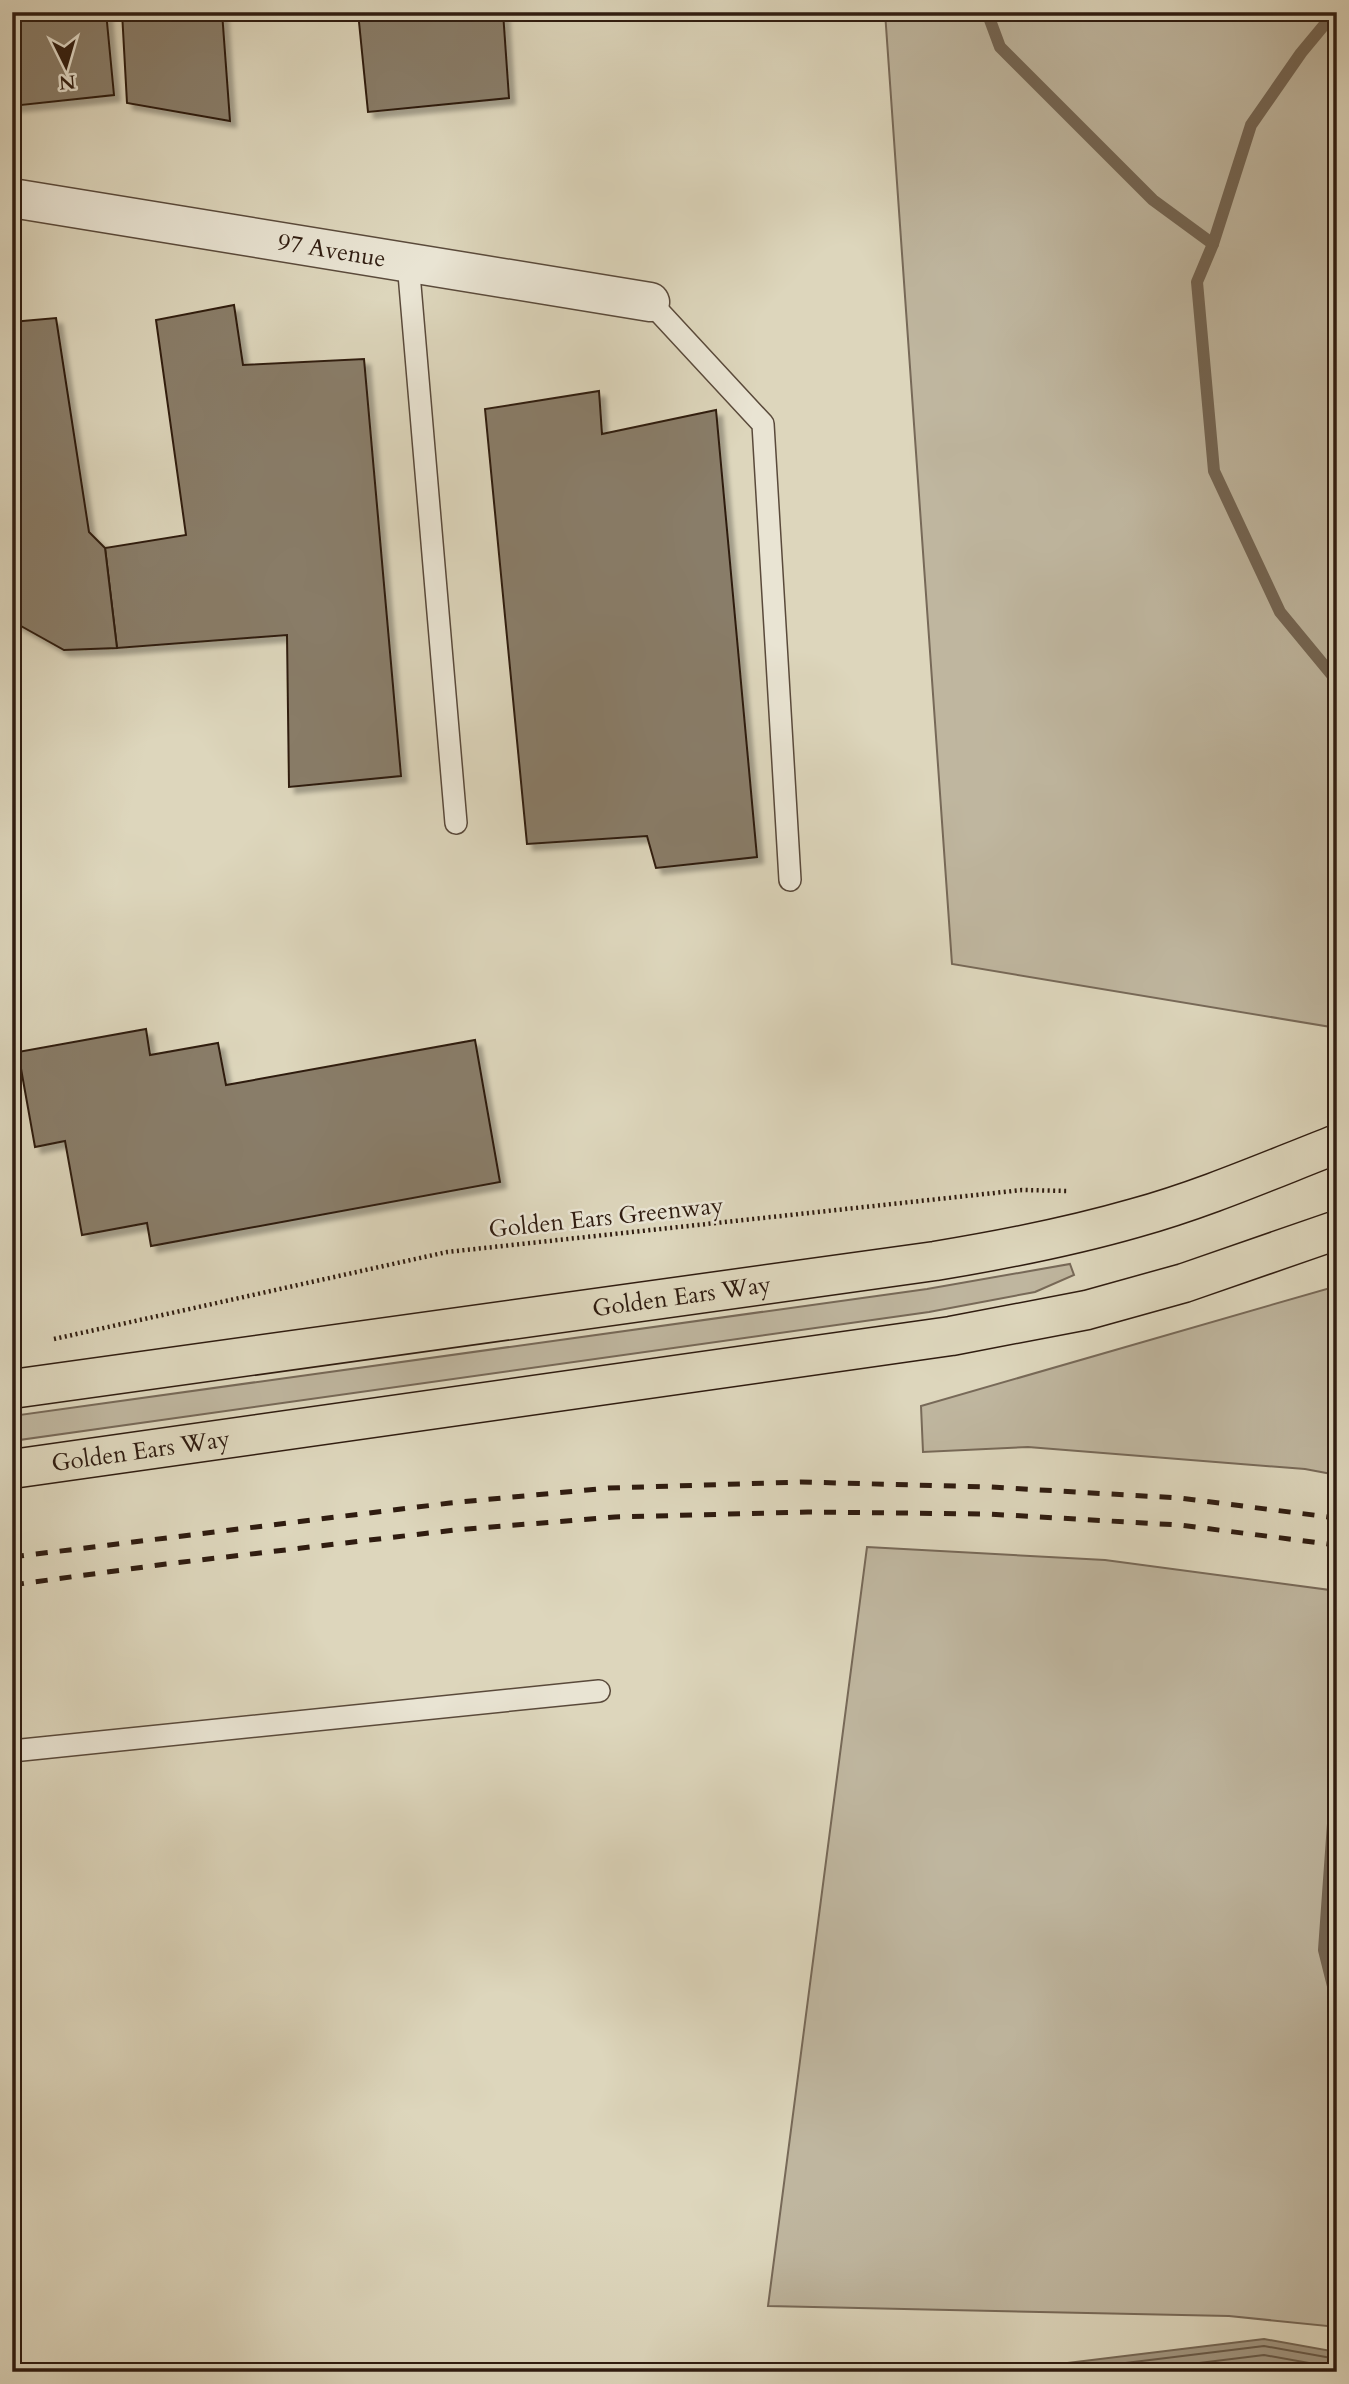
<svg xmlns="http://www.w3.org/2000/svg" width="1349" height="2384" viewBox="0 0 1349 2384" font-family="Cardo,serif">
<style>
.green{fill:#bfb69f;stroke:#776958;stroke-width:2}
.water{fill:#a29782;stroke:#746654;stroke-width:2}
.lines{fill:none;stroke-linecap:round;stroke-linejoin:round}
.shore{stroke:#685a49;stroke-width:2}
.stream{stroke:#746654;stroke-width:12}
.building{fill:#897d69;stroke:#2f1c10;stroke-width:2;filter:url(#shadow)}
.service-casing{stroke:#5a4a3b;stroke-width:24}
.minor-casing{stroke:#5a4a3b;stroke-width:41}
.primary-casing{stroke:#2f1c10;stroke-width:41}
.path{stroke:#2f1c10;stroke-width:4.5;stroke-dasharray:2 3.5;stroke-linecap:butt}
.service{stroke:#e9e4d3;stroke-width:21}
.minor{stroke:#e9e4d3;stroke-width:38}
.primary{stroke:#ddd6bc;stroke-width:38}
.rail{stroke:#2f1c10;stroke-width:5;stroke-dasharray:12 12;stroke-linecap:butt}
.labels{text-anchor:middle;stroke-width:5;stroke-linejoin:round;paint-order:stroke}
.street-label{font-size:24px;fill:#2f1c10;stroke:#e9e4d3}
</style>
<defs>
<filter id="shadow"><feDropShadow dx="6" dy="6" stdDeviation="2" flood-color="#0004"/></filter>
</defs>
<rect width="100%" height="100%" fill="#ddd6bc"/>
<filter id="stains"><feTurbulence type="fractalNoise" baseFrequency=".00286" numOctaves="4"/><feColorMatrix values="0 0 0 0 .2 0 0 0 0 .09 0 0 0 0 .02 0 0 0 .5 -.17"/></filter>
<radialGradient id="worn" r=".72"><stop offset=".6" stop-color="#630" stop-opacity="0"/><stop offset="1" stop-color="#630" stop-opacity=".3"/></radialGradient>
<g class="green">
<path d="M885,12h452v1016l-385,-64z"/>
<path d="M1070,1264l4,11 -39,17 -106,20 -917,129v-25l915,-127z"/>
<path d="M1337,1286v189l-32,-6 -277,-22 -105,5 -2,-46z"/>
<path d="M867,1547l238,13 232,31v736l-108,-11 -461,-10z"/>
</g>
<path class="water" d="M1264,2339l73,13v20h-344z"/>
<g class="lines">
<g class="shore">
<path d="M1052,2372l212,-26 73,13"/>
<path d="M1126,2372l138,-17 73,13"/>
<path d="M1214,2372l49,-6 33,6"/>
</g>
<g class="stream">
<path d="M987,12l13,35 153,153 60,44"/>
<path d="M1335,12l-34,41 -50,72 -38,119 -16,38 17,189 66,141 57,69"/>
<path d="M1337,1810l-4,14 -9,126 13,52"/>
</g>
</g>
<g class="building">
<path d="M12,12h94l8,83 -102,11z"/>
<path d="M122,12h100l8,109 -103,-18z"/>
<path d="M358,12h145l6,86 -141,14z"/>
<path d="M234,305l9,60 121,-6 37,417 -112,11 -2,-152 -170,13 -12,-100 81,-13 -30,-215z"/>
<path d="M56,318l33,214 16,16 12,100 -53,2 -52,-29v-299z"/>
<path d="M599,391l3,43 114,-24 41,447 -101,11 -9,-32 -120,8 -42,-435z"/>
<path d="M146,1029l4,26 68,-12 8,42 249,-45 25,142 -349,64 -4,-23 -65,12 -17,-94 -30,6 -17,-95z"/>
</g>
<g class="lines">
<defs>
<g id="service">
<path d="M408,262l48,561"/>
<path d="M650,302l113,122 27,456"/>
<path d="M12,1751l587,-60"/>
</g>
<g id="minor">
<path id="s1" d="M12,198l638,104"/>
</g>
<g id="primary">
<path id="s2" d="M12,1389l923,-128c67,-11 134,-24 200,-43 69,-19 135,-48 202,-74"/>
<path id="s3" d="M12,1469l939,-133 136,-26 97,-27 153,-53"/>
</g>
</defs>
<use href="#service" class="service-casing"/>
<use href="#minor" class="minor-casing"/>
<use href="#primary" class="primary-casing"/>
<path class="path" d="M54,1339l393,-87 575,-62 47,1"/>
<use href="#service" class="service"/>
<use href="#minor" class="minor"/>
<use href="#primary" class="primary"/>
<g class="rail">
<path d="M12,1557l438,-54 158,-15 193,-6 189,5 189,11 158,20"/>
<path d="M12,1585l154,-21 289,-34 160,-13 193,-5 180,2 191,11 158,20"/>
</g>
</g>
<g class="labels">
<g class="street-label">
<text dy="8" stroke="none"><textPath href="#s1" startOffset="324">97 Avenue</textPath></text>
<text transform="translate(606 1217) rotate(-6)" y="8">Golden Ears Greenway</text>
<text dy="8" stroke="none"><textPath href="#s2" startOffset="676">Golden Ears Way</textPath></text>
<text dy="8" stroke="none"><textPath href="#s3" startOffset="130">Golden Ears Way</textPath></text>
</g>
</g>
<rect width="1349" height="2384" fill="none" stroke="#ddd6bc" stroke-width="42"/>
<rect x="14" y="14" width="1321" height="2356" fill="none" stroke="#2f1c10" stroke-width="3.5"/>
<rect x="21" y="21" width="1307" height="2342" fill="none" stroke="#2f1c10" stroke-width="2"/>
<g transform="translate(66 66) rotate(175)" stroke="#e9e4d3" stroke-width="5" paint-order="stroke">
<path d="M0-5L12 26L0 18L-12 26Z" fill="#2f1c10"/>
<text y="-10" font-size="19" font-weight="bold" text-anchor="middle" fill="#2f1c10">N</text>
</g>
<rect width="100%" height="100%" filter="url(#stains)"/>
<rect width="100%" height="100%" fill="url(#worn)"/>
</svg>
